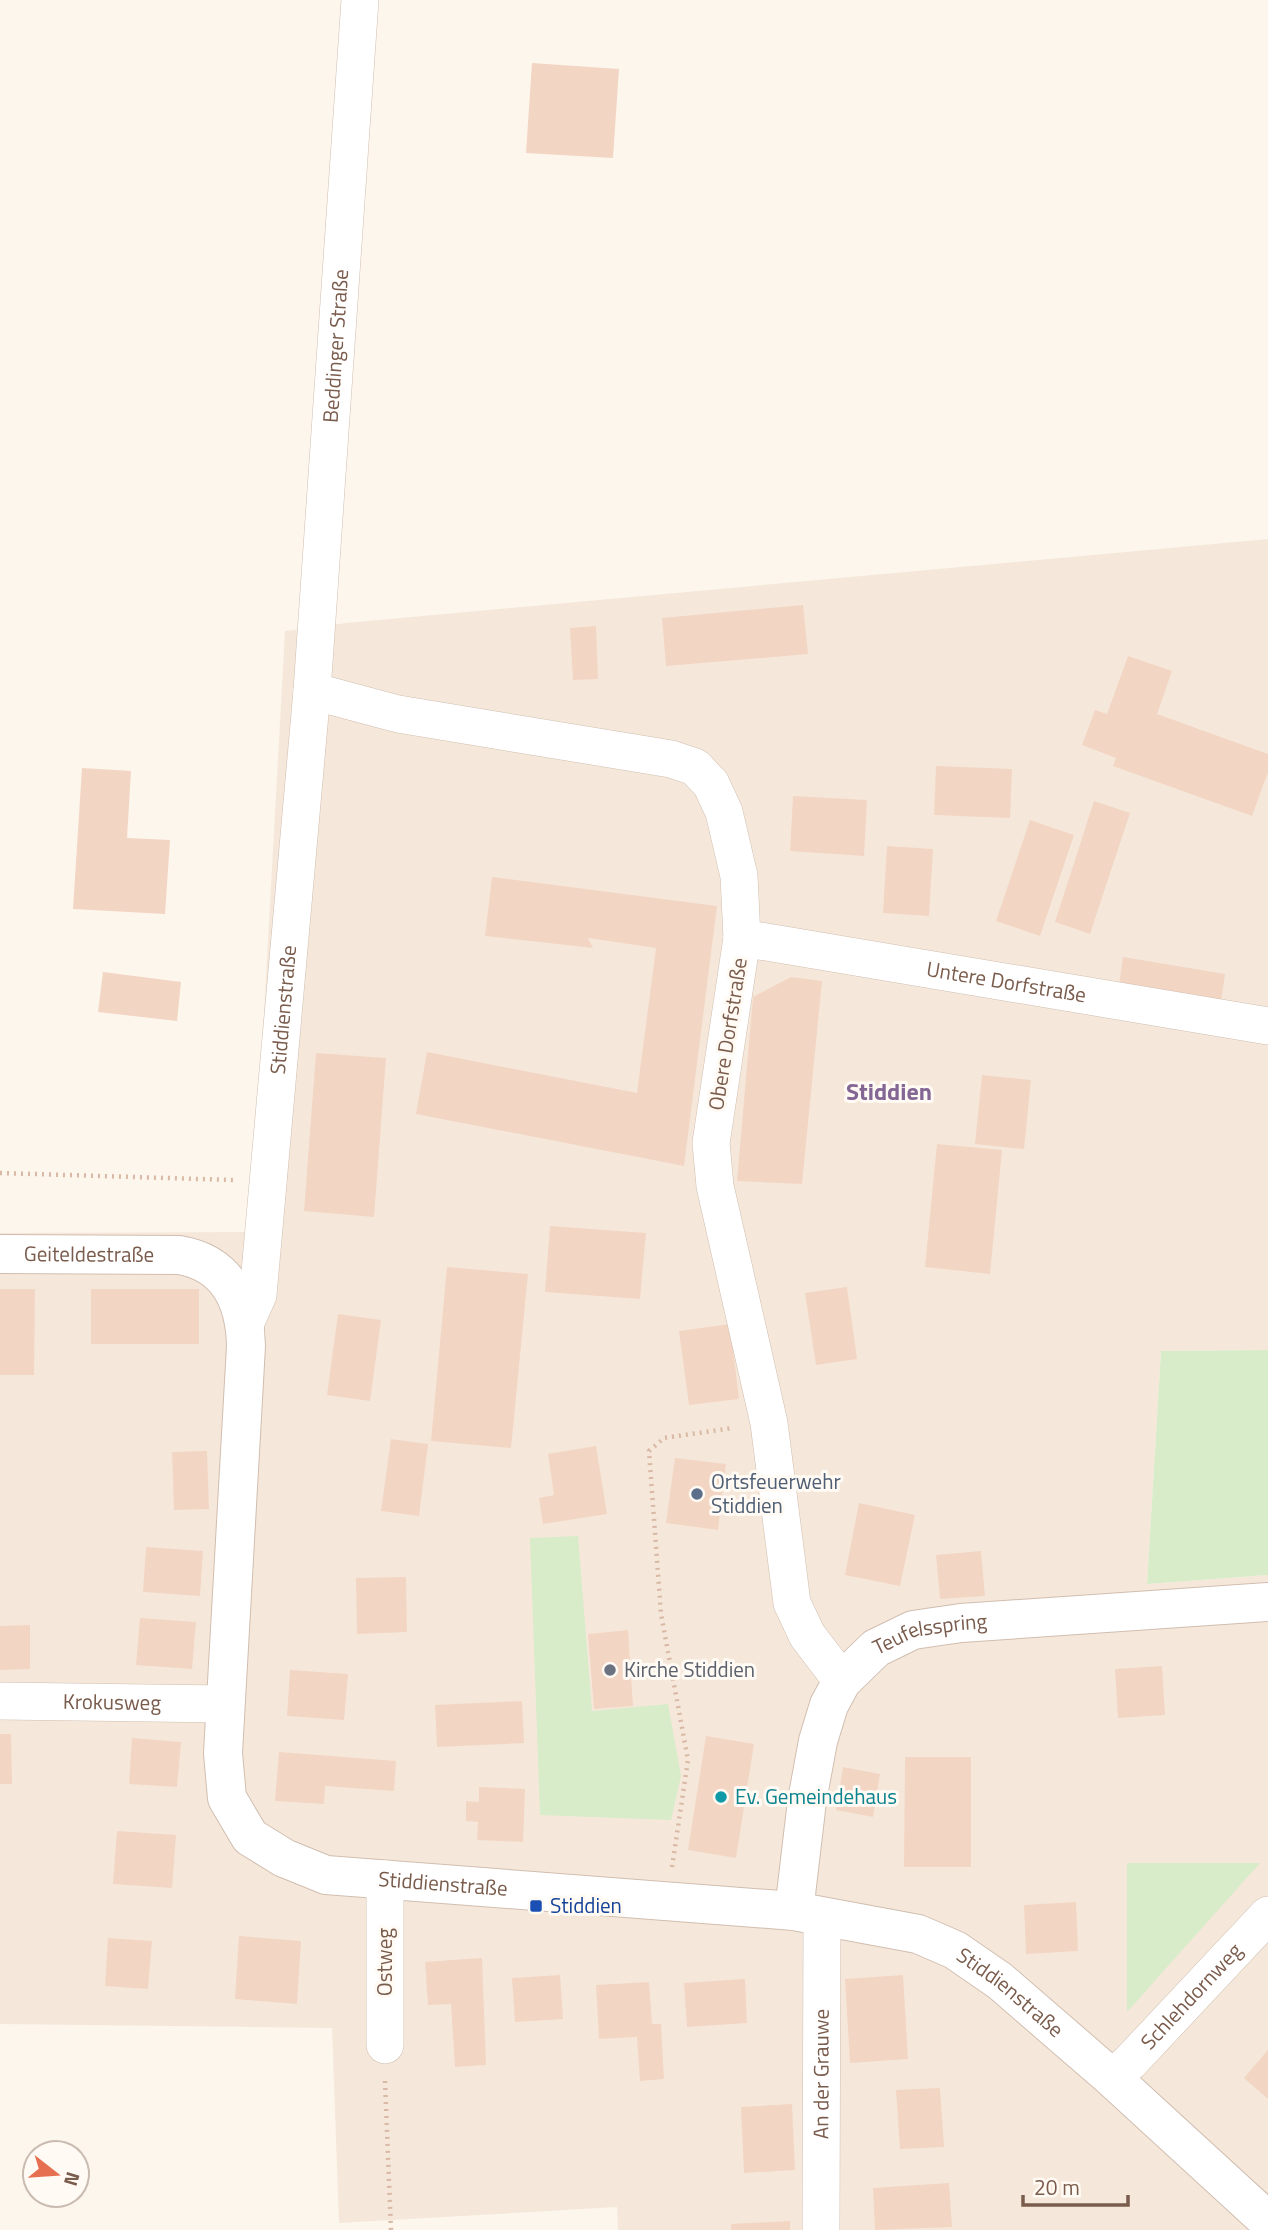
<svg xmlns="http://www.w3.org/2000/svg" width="1268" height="2230" viewBox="0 0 1268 2230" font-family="'Titillium Web',sans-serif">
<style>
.residential{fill:#f5e8da}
.green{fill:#d8ecc9}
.building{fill:#f3d5c3}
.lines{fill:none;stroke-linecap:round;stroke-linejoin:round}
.minor-casing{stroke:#d1beb0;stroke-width:38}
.tertiary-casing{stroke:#d1beb0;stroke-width:40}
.path{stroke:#d9b8a5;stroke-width:4.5;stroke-dasharray:2 5;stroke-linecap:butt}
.minor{stroke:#fff;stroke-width:37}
.tertiary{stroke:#fff;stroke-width:38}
.service-dot{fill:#5c6f8a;stroke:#fffaf3;stroke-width:2.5}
.worship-dot{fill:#6b7280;stroke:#fffaf3;stroke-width:2.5}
.culture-dot{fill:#0f9aa8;stroke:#fffaf3;stroke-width:2.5}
.transit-dot{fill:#1a4fb4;stroke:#fffaf3;stroke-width:2.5}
.labels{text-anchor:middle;stroke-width:6;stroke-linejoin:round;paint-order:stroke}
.street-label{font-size:21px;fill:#7a5c4d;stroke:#fffaf3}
.service-label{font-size:21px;fill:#4e5e75;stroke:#fffaf3;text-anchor:start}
.worship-label{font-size:21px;fill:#5b616d;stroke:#fffaf3;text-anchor:start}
.culture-label{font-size:21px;fill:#0d838f;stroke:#fffaf3;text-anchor:start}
.transit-label{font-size:21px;fill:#164399;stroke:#fffaf3;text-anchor:start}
.quarter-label{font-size:24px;font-weight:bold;fill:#846695;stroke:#fffaf3}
</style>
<rect width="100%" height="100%" fill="#fdf6ec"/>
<path class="residential" d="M1268,539v811l-107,1 -14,233 121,-9v655h-650l-1,-23 -278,16 -7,-195 -332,-4v-791l252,-1 33,-601 61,-8z"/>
<g class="green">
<path d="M1268,1350v225l-121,9 14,-233z"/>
<path d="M578,1536l14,175 76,-7 13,72 -10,44 -131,-5 -10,-277z"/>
<path d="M1127,1863h133l-133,149z"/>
</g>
<g class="building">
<path d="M532,63l87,6 -6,89 -87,-5z"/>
<path d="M803,605l5,49 -142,12 -4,-48z"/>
<path d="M596,626l2,53 -25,1 -3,-52z"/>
<path d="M1128,656l44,15 -15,43 111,40v18l-16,44 -139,-50 3,-8 -34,-13 13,-35 12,4z"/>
<path d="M936,766l76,3 -2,49 -76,-3z"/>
<path d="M82,768l49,3 -4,67 43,2 -5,74 -92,-5z"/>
<path d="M793,796l74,4 -3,56 -74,-5z"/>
<path d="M1094,801l36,12 -40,121 -35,-12z"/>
<path d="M1030,820l44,15 -34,101 -44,-15z"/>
<path d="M887,846l46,3 -4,67 -46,-3z"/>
<path d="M492,877l225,29 -33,260 -268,-52 11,-62 210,41 19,-145 -68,-10 5,10 -108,-12z"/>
<path d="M1123,957l102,17 -4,28 -102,-17z"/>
<path d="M103,972l78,10 -4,39 -79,-9z"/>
<path d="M791,977l31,4 -20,203 -65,-3 16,-184z"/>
<path d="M316,1053l70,5 -12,159 -70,-6z"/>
<path d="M982,1075l49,5 -7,69 -49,-5z"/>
<path d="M937,1144l65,6 -12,124 -65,-7z"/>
<path d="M550,1226l96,7 -6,66 -95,-7z"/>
<path d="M447,1267l81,7 -17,174 -80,-7z"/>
<path d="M847,1287l10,72 -41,6 -11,-72z"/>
<path d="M0,1289h35l-1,86h-34z"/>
<rect x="91" y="1289" width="108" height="55"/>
<path d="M338,1314l43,6 -11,81 -43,-6z"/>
<path d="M730,1324l9,75 -50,6 -10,-74z"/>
<path d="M391,1439l37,5 -9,72 -38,-5z"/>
<path d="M596,1446l11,68 -64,10 -4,-26 15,-3 -6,-41z"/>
<path d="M207,1451l2,58 -35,1 -2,-58z"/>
<path d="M675,1458l51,6 -8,66 -52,-7z"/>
<path d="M859,1503l56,12 -15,71 -55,-11z"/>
<path d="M146,1547l57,4 -3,45 -57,-4z"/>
<path d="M981,1551l4,45 -45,3 -4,-44z"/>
<path d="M406,1577l1,55 -50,2 -1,-56z"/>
<path d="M140,1618l56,4 -4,47 -56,-4z"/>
<path d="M30,1625v44l-30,1v-44z"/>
<path d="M628,1630l5,76 -39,3 -6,-75z"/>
<path d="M1162,1666l3,49 -47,3 -3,-49z"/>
<path d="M290,1670l58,4 -4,46 -57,-4z"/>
<path d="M522,1701l2,42 -87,4 -2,-42z"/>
<path d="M0,1734h11l1,50h-12z"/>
<path d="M706,1736l48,8 -18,114 -48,-8z"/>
<path d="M132,1738l49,4 -4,45 -48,-3z"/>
<path d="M279,1752l117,9 -2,30 -69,-5 -1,18 -49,-3z"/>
<path d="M905,1757h66v110h-67z"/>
<path d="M843,1767l37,7 -7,43 -37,-7z"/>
<path d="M479,1787l46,2 -2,53 -46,-2 1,-18 -12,-1v-20l13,1z"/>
<path d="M117,1831l59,4 -4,53 -59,-4z"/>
<path d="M1076,1902l2,49 -52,3 -2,-49z"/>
<path d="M239,1936l62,5 -4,63 -62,-5z"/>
<path d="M108,1938l44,3 -4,48 -43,-3z"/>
<path d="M482,1958l4,107 -31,2 -4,-63 -23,1 -3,-43z"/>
<path d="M560,1975l3,44 -48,3 -3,-44z"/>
<path d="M903,1975l5,84 -58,4 -5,-84z"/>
<path d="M745,1979l2,44 -60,4 -3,-44z"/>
<path d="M649,1982l3,42h9l3,55 -24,2 -3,-44 -38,2 -3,-54z"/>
<path d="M1268,2050v49l-24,-21z"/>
<path d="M940,2088l4,59 -44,2 -4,-59z"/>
<path d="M792,2104l3,66 -51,3 -3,-66z"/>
<path d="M949,2183l3,44 -77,3 -2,-42z"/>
<path d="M790,2221v9h-59v-6z"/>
</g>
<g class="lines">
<defs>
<g id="minor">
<path d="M312,691l86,23 273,45 24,8 16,17 13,28 15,64 3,62 -31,205 4,43 54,237 23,180 15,32 35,46"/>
<path id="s1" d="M742,938l526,88"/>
<path id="s2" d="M245,1324l13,-29 54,-604 48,-691"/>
<path id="s3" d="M0,1701l225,3"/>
<path d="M385,1879v166"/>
<path id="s4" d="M1112,2078l18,-16 138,-147"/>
<path id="s5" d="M821,2230l1,-313"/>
</g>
<g id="tertiary">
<path id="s6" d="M0,1254l179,1c49,8 66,46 67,91l-23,407 4,45 23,39 34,21 42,17 468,36 124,23 37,16 45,31 112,97 156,143"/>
<path id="s7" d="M794,1911l13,-110 11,-60 11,-36 13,-24 34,-33 37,-18 48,-7 307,-21"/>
</g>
</defs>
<use href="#minor" class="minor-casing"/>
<use href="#tertiary" class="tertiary-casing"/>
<g class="path">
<path d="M0,1173l233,7"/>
<path d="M672,1867l16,-107 -27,-146 -12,-163 15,-13 69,-10"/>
<path d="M385,2081l6,149"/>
</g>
<use href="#minor" class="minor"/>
<use href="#tertiary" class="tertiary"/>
</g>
<circle class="service-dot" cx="697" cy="1494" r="7"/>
<circle class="worship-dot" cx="610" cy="1670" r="7"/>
<circle class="culture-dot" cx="721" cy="1797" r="7"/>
<rect class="transit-dot" x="529" y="1899" width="14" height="14" rx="3.5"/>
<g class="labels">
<g class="street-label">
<text dy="7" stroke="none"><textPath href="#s2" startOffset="984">Beddinger Straße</textPath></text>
<text dy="7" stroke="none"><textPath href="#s1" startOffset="268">Untere Dorfstraße</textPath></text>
<text dy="7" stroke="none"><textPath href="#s2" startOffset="318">Stiddienstraße</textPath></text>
<text transform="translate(728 1034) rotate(-81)" y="7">Obere Dorfstraße</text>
<text dy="7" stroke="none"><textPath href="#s6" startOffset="89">Geiteldestraße</textPath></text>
<text dy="7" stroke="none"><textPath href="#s7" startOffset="341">Teufelsspring</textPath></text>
<text dy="7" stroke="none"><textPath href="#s3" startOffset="112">Krokusweg</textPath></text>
<text dy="7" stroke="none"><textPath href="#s6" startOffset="1004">Stiddienstraße</textPath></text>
<text transform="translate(385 1962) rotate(-90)" y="7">Ostweg</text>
<text dy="7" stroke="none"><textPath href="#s6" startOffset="1592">Stiddienstraße</textPath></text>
<text dy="7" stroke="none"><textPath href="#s4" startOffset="114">Schlehdornweg</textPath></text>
<text dy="7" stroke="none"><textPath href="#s5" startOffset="156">An der Grauwe</textPath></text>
</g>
<g class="service-label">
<text x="711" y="1489">Ortsfeuerwehr<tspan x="711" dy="24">Stiddien</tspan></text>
</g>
<g class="worship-label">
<text x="624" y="1677">Kirche Stiddien</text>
</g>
<g class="culture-label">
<text x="735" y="1804">Ev. Gemeindehaus</text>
</g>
<g class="transit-label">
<text x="550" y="1913">Stiddien</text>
</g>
<g class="quarter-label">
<text x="889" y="1100">Stiddien</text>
</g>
</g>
<g transform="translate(56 2174) rotate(107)"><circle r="33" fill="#fffaf3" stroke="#cabbb1" stroke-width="2"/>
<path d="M0-5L12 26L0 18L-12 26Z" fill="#e76f51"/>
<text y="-10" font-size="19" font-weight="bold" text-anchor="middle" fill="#7a5c4d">N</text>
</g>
<path d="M1023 2195v10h105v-10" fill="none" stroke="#7a5c4d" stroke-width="3.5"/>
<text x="1034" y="2195" font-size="21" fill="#7a5c4d" stroke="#fffaf3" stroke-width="5" paint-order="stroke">20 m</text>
</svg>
